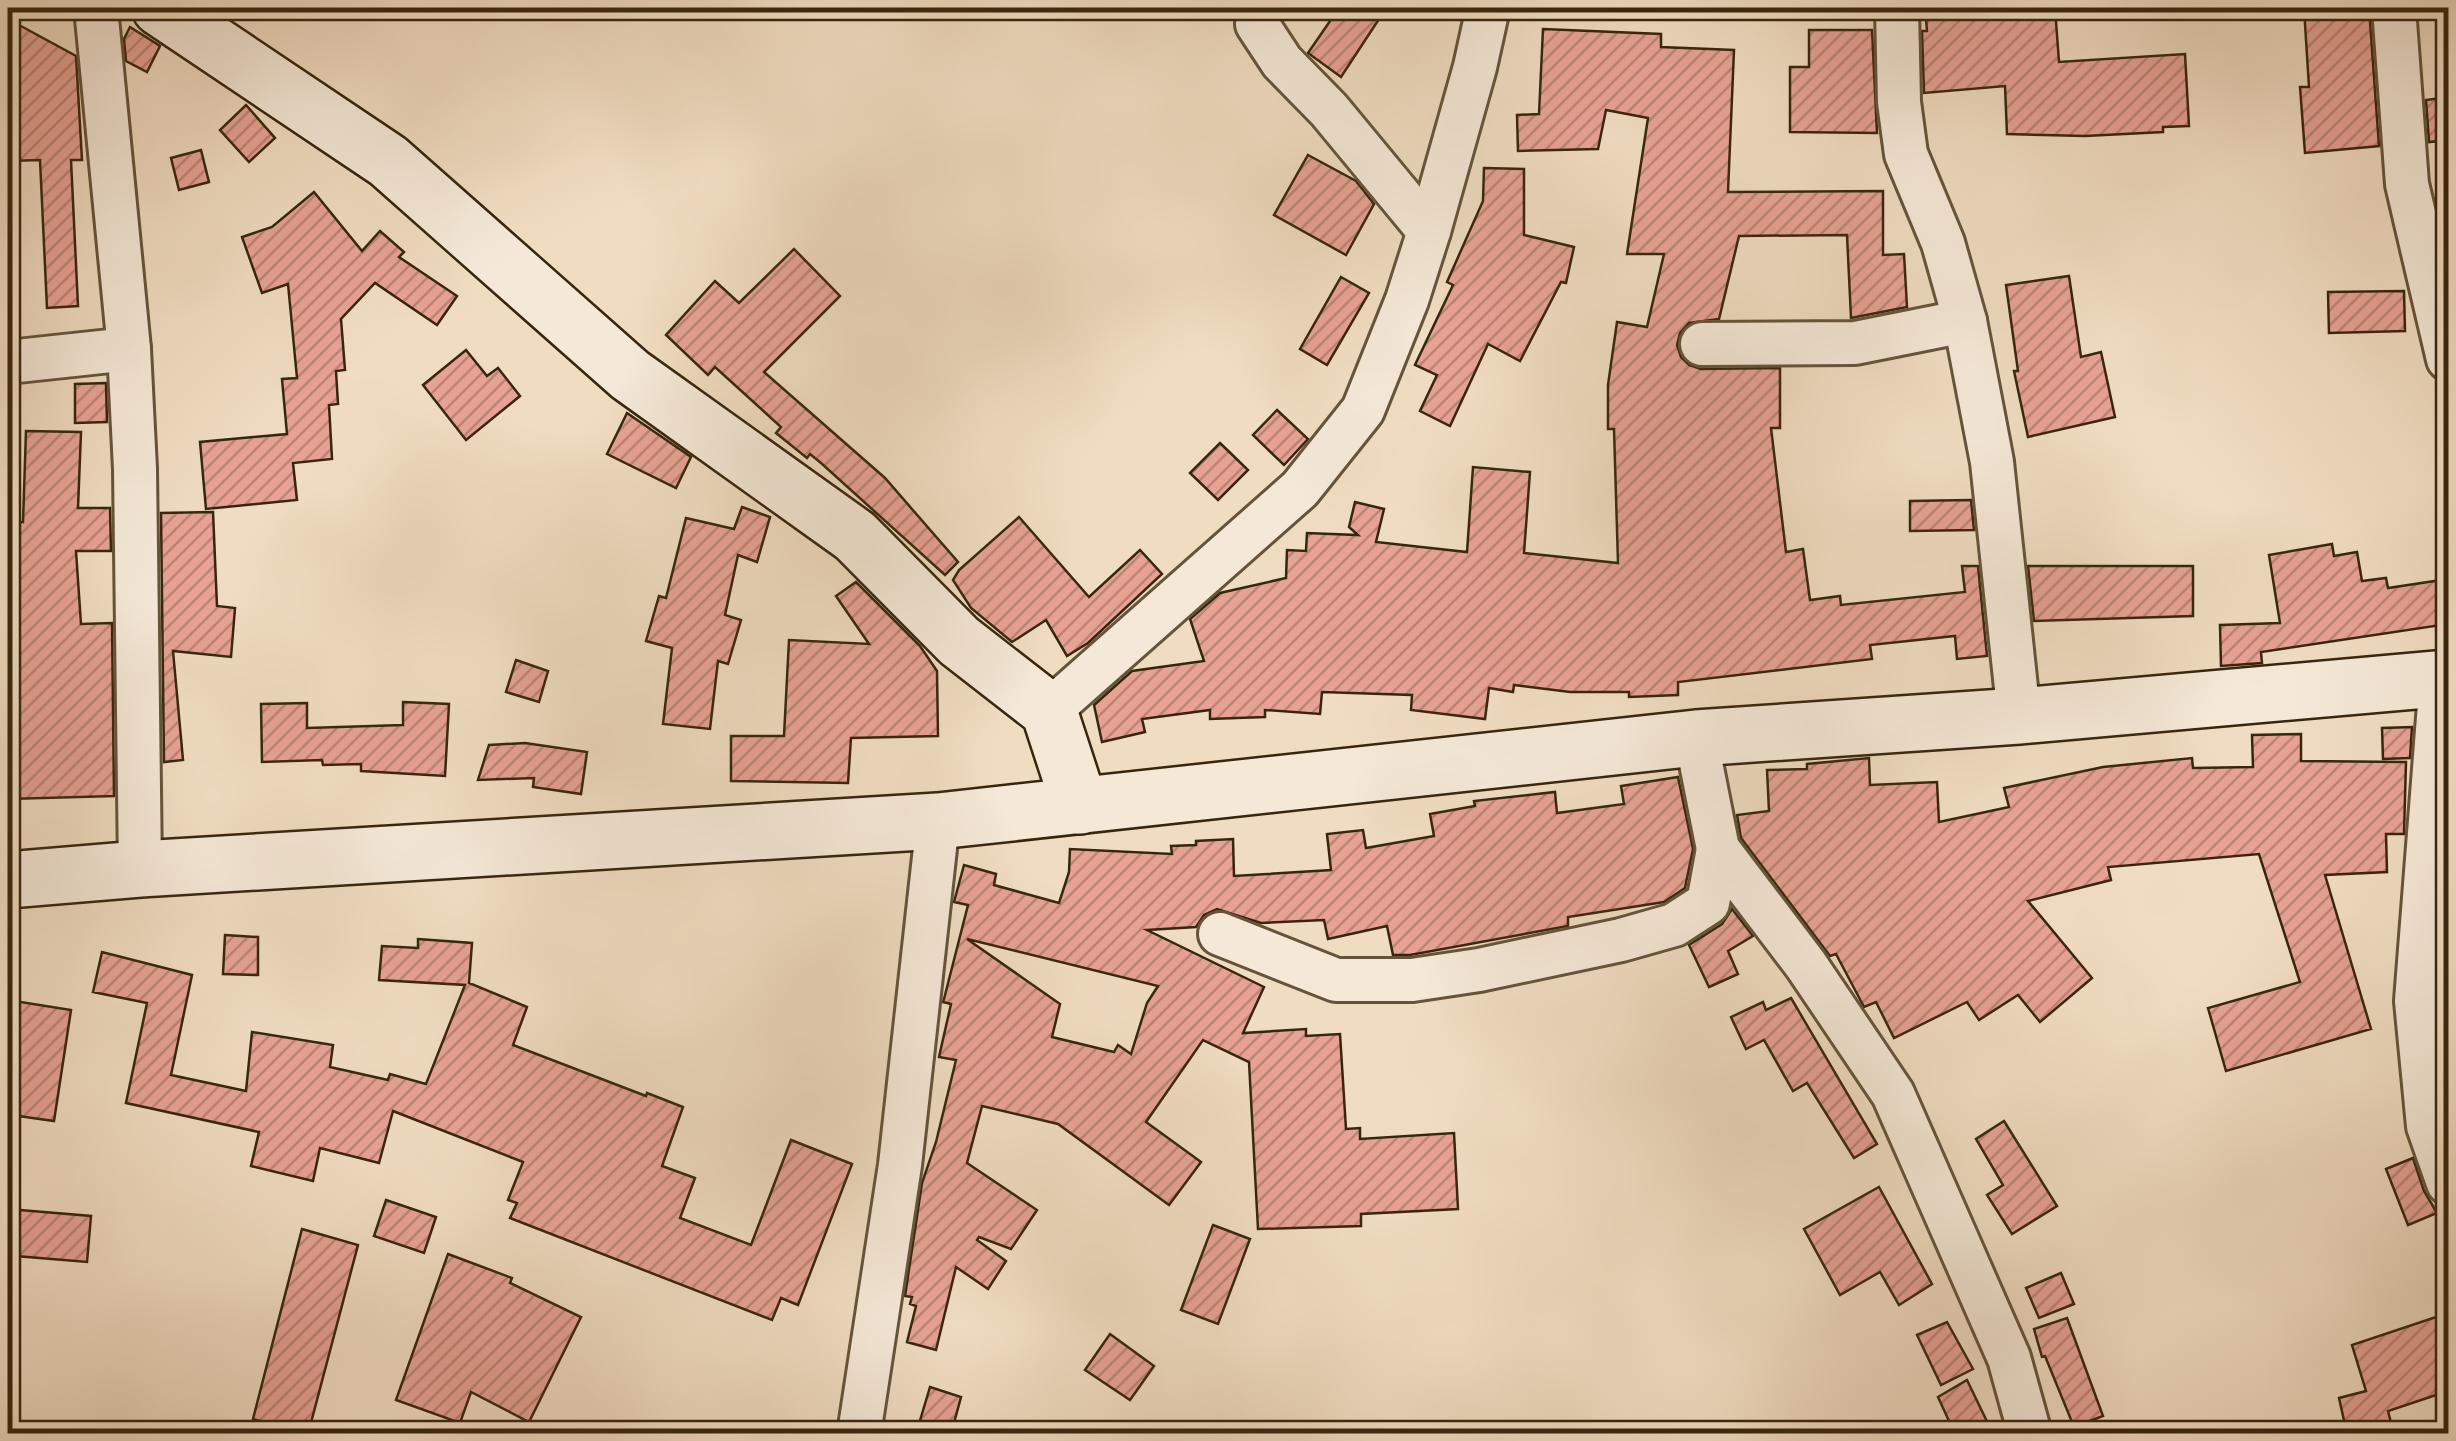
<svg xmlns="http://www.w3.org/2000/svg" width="2456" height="1441" viewBox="0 0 2456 1441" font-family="Vollkorn,serif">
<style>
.building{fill:url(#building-hatch);stroke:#37260e;stroke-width:2.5;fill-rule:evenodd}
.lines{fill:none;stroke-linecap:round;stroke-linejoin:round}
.street-casing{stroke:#65543b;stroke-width:48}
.secondary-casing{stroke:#37260e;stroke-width:60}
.street{stroke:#f5e8d7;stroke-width:42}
.secondary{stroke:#f5e8d7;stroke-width:55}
</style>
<defs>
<pattern id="building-hatch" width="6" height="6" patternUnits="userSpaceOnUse" patternTransform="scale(2.5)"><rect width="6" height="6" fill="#e7a294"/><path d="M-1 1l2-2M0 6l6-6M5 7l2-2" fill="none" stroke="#bc8477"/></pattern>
</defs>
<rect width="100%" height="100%" fill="#f0dcc1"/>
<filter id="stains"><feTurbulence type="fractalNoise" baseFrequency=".002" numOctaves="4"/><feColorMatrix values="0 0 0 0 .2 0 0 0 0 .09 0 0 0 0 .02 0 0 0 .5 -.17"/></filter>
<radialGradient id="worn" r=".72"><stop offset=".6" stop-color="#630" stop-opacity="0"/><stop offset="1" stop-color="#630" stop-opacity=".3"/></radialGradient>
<g class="building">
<path d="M1339,8h23l17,11 -38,58 -33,-24z"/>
<path d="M2055,8l4,54 126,-8 4,72 -26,1v5l-78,4 -78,-2 -2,-48 -81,7 -2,-62h5l-1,-12z"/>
<path d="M2304,8h65l10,138 -74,7 -5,-66h9z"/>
<path d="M8,19l68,37 6,104h-11l7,146 -31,2 -7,-148 -32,1z"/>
<path d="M130,27l30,19 -13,26 -21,-11 -2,-22z"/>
<path d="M1543,29l118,5v13l73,3 -6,142 155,-1v64l21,-1 3,53 -56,11 -4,-83 -108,1 -20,83 -30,4 -9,10 -3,12 4,12 8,8 12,4 79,-1v60h-9l15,124 17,-3 7,51 30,-4 1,9 124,-13 -3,-26h16l9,90 -30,3 -2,-23 -85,9 2,14 -194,23v13l-49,2v-5h-59l-56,-7 -1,7 -24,-4 -4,31 -74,-9 1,-15 -90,-3 -2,22 -55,-4v7l-55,2v-9l-68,9 3,13 -43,10 -8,-37 38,-34 72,-10 -14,-42 30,-26 66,-15 1,-28 19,1 1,-18 51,2 -9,-8 6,-25 29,7 -8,33 91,10 6,-85 57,5 -6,81 94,10 -4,-134h-6v-44l9,-63 30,5 17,-73h-37l21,-136 -42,-8 -8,39 -80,2 -1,-36 22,-1z"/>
<path d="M1809,30h63l5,103 -87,-1v-65h19z"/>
<path d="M2448,97v43l-19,2 -3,-42z"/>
<path d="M246,105l29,33 -26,24 -29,-32z"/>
<path d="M201,150l8,32 -30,8 -8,-32z"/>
<path d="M1308,155l48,26 18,23 -28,51 -72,-40z"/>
<path d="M1484,168l40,1v66l50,12 -8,36 -5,-1 -41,79 -32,-17 -38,82 -30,-15 17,-36 -22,-10 38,-80 -6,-3 36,-81z"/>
<path d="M314,192l48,59 18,-20 24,21 -5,5 58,39 -20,29 -62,-42 -34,36 4,51 -9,1 2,33 -9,1 3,54 -39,4 4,37 -91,9 -6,-67 87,-8 -5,-55 15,-1 -9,-94 -26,9 -20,-56 30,-10z"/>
<path d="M794,249l46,47 -76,76 121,106 73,84 -13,13 -124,-112 -11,-9 -3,4 -31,-25 5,-6 -66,-60 -7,8 -42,-40 49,-54 24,22z"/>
<path d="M2069,276l12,81 20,-5 14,65 -87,20 -14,-66h4l-12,-86z"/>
<path d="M1341,277l28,16 -42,72 -27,-16z"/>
<path d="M2404,291l1,40 -76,2 -1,-41z"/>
<path d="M466,350l21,26 11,-8 22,28 -54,44 -43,-55z"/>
<path d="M106,383l1,39 -32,1v-39z"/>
<path d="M1277,410l31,29 -24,26 -31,-30z"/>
<path d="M627,413l64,44 -15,31 -69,-34z"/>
<path d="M26,431l55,1 -3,76h32l1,43h-35l5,73 31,-1 2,173 -106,3v-276l15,-1z"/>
<path d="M1220,443l28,27 -30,30 -28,-27z"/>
<path d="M1971,500l3,30 -64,1v-30z"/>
<path d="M742,507l28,10 -13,45 -19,-7 -13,60 16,5 -13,44 -10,-3 -8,68 -47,-5 9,-76 -26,-7 13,-45 7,2 20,-80 48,11z"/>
<path d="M213,512l4,94 18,2 -4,49 -58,-6 10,109 -19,2 -3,-249z"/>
<path d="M1019,517l70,80 51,-47 22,24 -74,69 -21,13 -21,-36 -34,22 -41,-34 -18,-28 6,-10z"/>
<path d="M2332,544l2,12 23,-4 5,29 24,-3 2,10 60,-9v45l-187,28 1,11 -41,3 -1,-41 60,-2 -11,-68z"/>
<path d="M2028,566h165v50l-159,5z"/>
<path d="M856,582l64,64 17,25 1,65 -87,2 -3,45 -117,-2v-45h53l5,-96 80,4 -33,-48z"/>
<path d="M516,660l32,11 -9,31 -33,-10z"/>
<path d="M403,702l46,2 -4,72 -84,-5v-7l-38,1 -1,-5 -60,2 -1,-58 46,-1v25l96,-3z"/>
<path d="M2412,727l-2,31 -27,1 -1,-31z"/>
<path d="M2301,734v27l105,1 -2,72h-18l1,38 -62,3 46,154 -145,42 -18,-63 92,-26 -41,-128 -151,13 3,13 -83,21 64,77 -52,44 -22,-27 -39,25 -12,-18 -73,36 -18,-36 -12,5 -28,-53 -6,2 -89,-118 -4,-23 32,-4 -2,-41 40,-1v-5l62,-6 1,27 67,-3 2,40 70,-15 -5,-19 99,-21 89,-9 1,10 60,-1 -1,-32z"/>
<path d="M525,743l62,9 -6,42 -48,-7 1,-9 -56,2 11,-35z"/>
<path d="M1678,777l15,72 -8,39 -21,14 -96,15v9l-158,29h-17l-6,-29 -59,13 -4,-19 -63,3 -44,-14 -13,6 -8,12 -49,3 117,57 -21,46 63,-4v7l34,-2 6,95 14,-1v11l94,-6 4,76 -97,5v12l-103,3 -9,-167 -46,-22 -57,82 55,40 -32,43 -111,-81 -76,-18 -15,57 70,47 -26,39 -32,-12 -2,3 29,21 -18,28 -32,-22 -20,83 -29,-8 9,-36 -6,-2 2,-7 -7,-1 17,-113 14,-41 20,-82 -17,-3 12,-53 -8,-2 1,-3 24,-94 -14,-3 10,-37 32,9 -2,11 65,18 10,-31 1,-23 102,5 -1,-8 25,-1v-4l37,-2 1,37 97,-6 -4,-36 36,-4 3,18 68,-12 -4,-22 45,-8 -1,-5 81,-9 2,21 67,-9 -3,-18zM967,939l191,47 -11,17 -16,51 -13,-9 -4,7 -62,-15 8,-33z"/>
<path d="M1732,909l21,27 -25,15 10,23 -29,13 -20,-42 33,-21z"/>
<path d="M225,935l33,2v38l-35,-1z"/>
<path d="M418,939l54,4 -3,40 58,24 -14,38 133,51 1,-3 36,14 -21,59 33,12 -15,40 71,27 40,-105 61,24 -54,141 -17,-7 -9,22 -262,-102 7,-15 -9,-3 15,-38 -130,-51 -14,52 -59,-15 -7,33 -62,-15 8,-34 -133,-29 21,-100 -54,-11 9,-40 90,23 -21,100 75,16 6,-59 81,13 -3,22 58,13 2,-6 36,10 39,-99 -86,-5 3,-34 36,2z"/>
<path d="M1791,998l86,146 -23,14 -47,-75 -14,8 -29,-51 -18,9 -15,-32 32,-15 3,8z"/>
<path d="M8,1000l63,10 -17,111 -43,-6 7,-43 -10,-1z"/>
<path d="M2004,1121l53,85 -45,28 -25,-39 16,-10 -27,-46z"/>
<path d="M2413,1158l11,33 13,22 -29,12 -22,-56z"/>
<path d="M1879,1187l53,97 -33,21 -19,-33 -40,23 -36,-66z"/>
<path d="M386,1200l50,17 -12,36 -50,-17z"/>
<path d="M20,1210l71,6 -4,46 -71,-6z"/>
<path d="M1213,1225l37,14 -32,85 -37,-14z"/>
<path d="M302,1229l56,16 -50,189 -55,-15z"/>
<path d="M448,1254l64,24 -2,5 71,34 -52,105 -58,-30 -11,31 -64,-23z"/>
<path d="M2061,1273l13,31 -35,14 -13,-30z"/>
<path d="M2448,1313v78l-60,20 6,23h-47l-8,-36 27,-7 -14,-46z"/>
<path d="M2067,1318l36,98 -29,11 -29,-71 -3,1 -8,-28z"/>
<path d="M1947,1322l26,47 -32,16 -24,-50z"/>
<path d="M1110,1334l44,32 -24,34 -45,-30z"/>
<path d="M1967,1380l26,54h-38l-17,-37z"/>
<path d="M930,1387l31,10 -10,37h-35z"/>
</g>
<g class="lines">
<defs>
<g id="street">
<path d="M96,8l33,341 6,120 5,400"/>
<path d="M1897,8l2,94 7,52 37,89 22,78 27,141 27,254"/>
<path d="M2394,8l13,176 41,175"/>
<path d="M1257,24l25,38 47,48 100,121"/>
<path d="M1702,344l153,-1 110,-22"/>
<path d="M8,362l121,-13"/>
<path d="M2441,679l-25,322 12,125 20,57"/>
<path d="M1049,711l251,-222 63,-79 44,-110 22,-69 46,-164 13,-59"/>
<path d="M1696,738l22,111 88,116 87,129 116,264 21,76"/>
<path d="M1220,934l116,46h76l67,-10 142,-30 53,-15 34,-22 10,-54"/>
<path d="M859,1434l41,-269 38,-344"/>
</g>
<g id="secondary">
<path d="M160,8l228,153 242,214 225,161 104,105 90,70 31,95"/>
<path d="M8,880l132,-11 798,-48 758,-83 323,-22 429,-38"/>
</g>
</defs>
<use href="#street" class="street-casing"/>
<use href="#secondary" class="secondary-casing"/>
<use href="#street" class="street"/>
<use href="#secondary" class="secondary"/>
</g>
<rect width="2456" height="1441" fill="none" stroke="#f0dcc1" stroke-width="40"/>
<rect x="10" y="10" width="2436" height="1421" fill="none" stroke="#37260e" stroke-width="5"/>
<rect x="20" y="20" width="2416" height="1401" fill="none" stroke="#37260e" stroke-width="2.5"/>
<rect width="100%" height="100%" filter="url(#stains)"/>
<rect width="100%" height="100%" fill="url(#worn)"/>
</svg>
